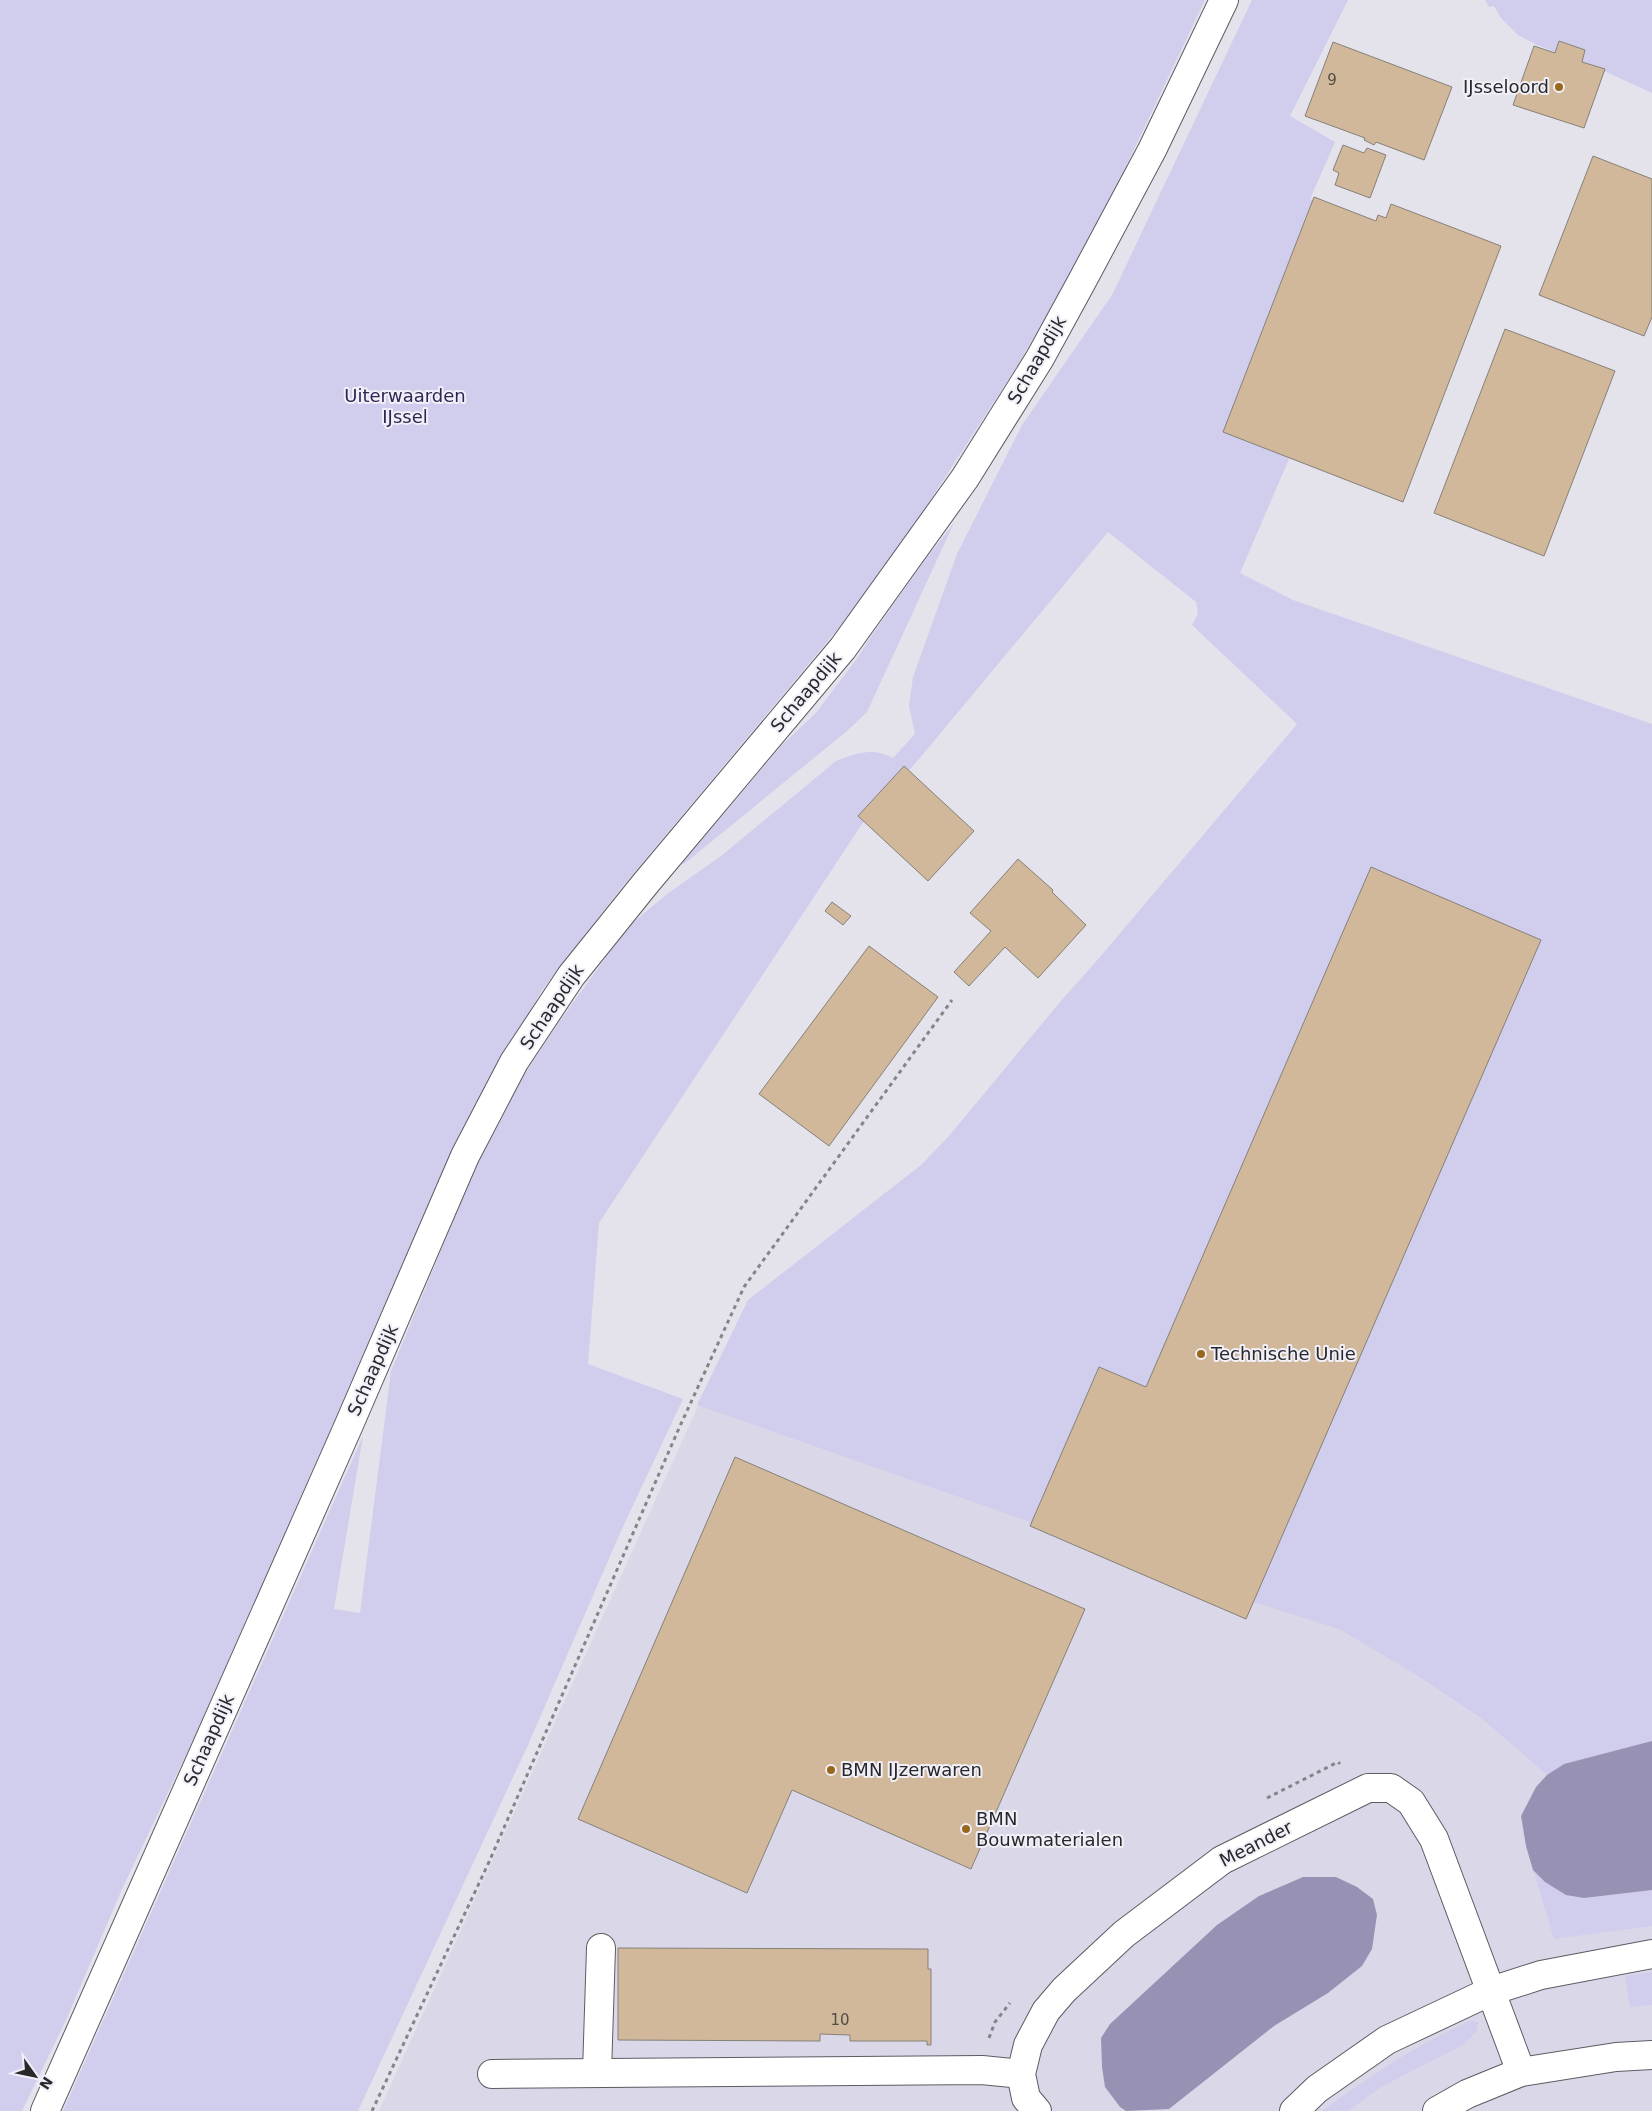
<svg xmlns="http://www.w3.org/2000/svg" width="1652" height="2111" viewBox="0 0 1652 2111" font-family="'DejaVu Sans',sans-serif">
<style>
.built{fill:#dad8e8}
.green{fill:#d1cdec}
.water{fill:#9792b4}
.building{fill:#d1b89a;stroke:#858079}
.lines{fill:none;stroke-linecap:round;stroke-linejoin:round}
.minor-casing{stroke:#5c5b62;stroke-width:30}
.path{stroke:#85848a;stroke-width:3;stroke-dasharray:4 4;stroke-linecap:butt}
.minor{stroke:#fff;stroke-width:28}
.poi-dot{fill:#9a681c;stroke:#f1f0f9;stroke-width:2}
.labels{text-anchor:middle;stroke-width:4;stroke-linejoin:round;paint-order:stroke}
.number-label{font-size:15px;fill:#524c47}
.poi-label{font-size:18px;fill:#28282b;stroke:#f1f0f9;text-anchor:start}
.street-label{font-size:18px;fill:#28282b;stroke:#f1f0f9}
.park-label{font-size:18px;fill:#302552;stroke:#f1f0f9}
</style>
<rect width="100%" height="100%" fill="#e4e3ec"/>
<path class="built" d="M1652,753v1358h-1273l313,-692 57,-119z"/>
<g class="green">
<path d="M0,0h1205l-116,244 -75,127 -118,182 -49,65 -229,274 -76,98 -88,156 -73,168 -30,77 -33,66 -114,260 -82,172 -56,131 -44,91h-22z"/>
<path d="M1252,0h96l-58,116 45,26 -25,57 75,37 -145,337 53,27 359,124v1017l-88,23 -17,11 -66,-57 -66,-44 -76,-45 -114,-36 -78,-30 -450,-158 51,-105 173,-135 28,-29 111,-134 40,-45 197,-233 -105,-99 6,-11 -2,-12 -88,-70 -189,227 -57,65 -263,399 -11,141 95,35 -62,132 -93,214 -170,366h-295l300,-675 -29,173 26,4 31,-242 88,-212 43,-81 37,-56 70,-96 38,-32 54,-38 115,-95c21,-8 36,-14 57,-3l22,-24 -6,-28 4,-29 44,-123 65,-129 90,-130z"/>
<path d="M1485,0h167v93l-48,-22 -67,-26 -19,-10 -17,-17 -7,-12 -5,1z"/>
<path d="M954,523l-87,189 -20,19 -163,133 -2,-1 101,-119 33,-31 42,-56 16,-25 51,-72z"/>
<path d="M1533,1870l12,12 39,16 68,-8v36l-98,13z"/>
<path d="M1652,1972v33l-22,2 -5,-31z"/>
<path d="M1470,2021l8,1 -1,9 -14,14 -82,42 -33,24h-26c47,-34 95,-67 148,-90z"/>
</g>
<g class="water">
<path d="M1652,1741v149l-68,8 -18,-3 -21,-13 -12,-12 -7,-24 -5,-30 15,-29 11,-12 17,-11z"/>
<path d="M1303,1877h33l21,10 16,12 4,16 -5,34 -10,17 -34,27 -54,33 -105,83 -43,2 -6,-4 -15,-20 -3,-20 -1,-29 9,-14 107,-99 42,-29z"/>
</g>
<g class="building">
<path d="M1559,41l26,9 -3,12 23,7 -21,59 -71,-23 21,-59 21,7z"/>
<path d="M1333,42l119,45 -28,73 -48,-18 -2,3 -10,-5 1,-2 -60,-22z"/>
<path d="M1343,145l21,8 3,-5 19,7 -16,43 -35,-13 4,-12 -6,-3z"/>
<path d="M1593,156l59,23v138l-8,19 -105,-41z"/>
<path d="M1314,197l62,24 2,-6 8,3 5,-14 110,42 -98,256 -180,-70z"/>
<path d="M1505,329l110,42 -71,185 -110,-43z"/>
<path d="M904,766l70,65 -46,50 -70,-65z"/>
<path d="M1018,859l35,31 -1,2 34,33 -48,53 -33,-31 -36,39 -15,-14 37,-41 -21,-18z"/>
<path d="M1371,867l170,73 -295,679 -216,-93 69,-159 47,20z"/>
<path d="M832,902l19,14 -8,9 -18,-14z"/>
<path d="M869,946l69,51 -109,149 -70,-52z"/>
<path d="M735,1457l350,152 -114,260 -179,-79 -45,103 -169,-74z"/>
<path d="M618,1948l310,1v20h3v76h-4v-4h-77v-6l-30,-1v7l-202,-1z"/>
</g>
<g class="lines">
<defs>
<g id="minor">
<path d="M597,2072l4,-124"/>
<path d="M492,2074l490,-4 39,4"/>
<path d="M45,2111l303,-684 117,-271 49,-94 57,-86 74,-92 198,-236 122,-170 75,-120 41,-75 71,-133 72,-150"/>
<path d="M1037,2111l-11,-13 -5,-24 7,-29 18,-34 18,-21 60,-56 98,-74 146,-72h23l20,14 23,37 87,233"/>
<path d="M1294,2111l23,-22 70,-49 104,-49 50,-16 111,-21"/>
<path d="M1437,2111l30,-17 54,-22 95,-15 36,-2"/>
</g>
</defs>
<use href="#minor" class="minor-casing"/>
<g class="path">
<path d="M1267,1798l71,-36 2,2"/>
<path d="M989,2038l6,-16 15,-19"/>
<path d="M372,2111l117,-249 191,-436 64,-139 208,-287"/>
</g>
<use href="#minor" class="minor"/>
</g>
<g class="poi-dot">
<circle cx="1559" cy="87" r="5"/>
<circle cx="1201" cy="1354" r="5"/>
<circle cx="831" cy="1770" r="5"/>
<circle cx="966" cy="1829" r="5"/>
</g>
<g class="labels">
<g class="number-label">
<text x="1332" y="85">9</text>
<text x="840" y="2025">10</text>
</g>
<g class="poi-label">
<text x="1549" y="93" text-anchor="end">IJsseloord</text>
<text x="1211" y="1360">Technische Unie</text>
<text x="841" y="1776">BMN IJzerwaren</text>
<text x="976" y="1825">BMN<tspan x="976" dy="21">Bouwmaterialen</tspan></text>
</g>
<g class="street-label">
<text transform="translate(1037 360) rotate(-60)" y="6">Schaapdijk</text>
<text transform="translate(806 692) rotate(-50)" y="6">Schaapdijk</text>
<text transform="translate(552 1007) rotate(-56)" y="6">Schaapdijk</text>
<text transform="translate(373 1370) rotate(-66)" y="6">Schaapdijk</text>
<text transform="translate(209 1740) rotate(-66)" y="6">Schaapdijk</text>
<text transform="translate(1256 1844) rotate(-27)" y="6">Meander</text>
</g>
<g class="park-label">
<text x="405" y="402">Uiterwaarden<tspan x="405" dy="21">IJssel</tspan></text>
</g>
</g>
<g transform="translate(35 2076) rotate(123)" stroke="#f1f0f9" stroke-width="4" paint-order="stroke">
<path d="M0-4L9 19L0 12L-9 19Z" fill="#28282b"/>
<text y="-8" font-size="14" font-weight="bold" text-anchor="middle" fill="#28282b">N</text>
</g>
</svg>
